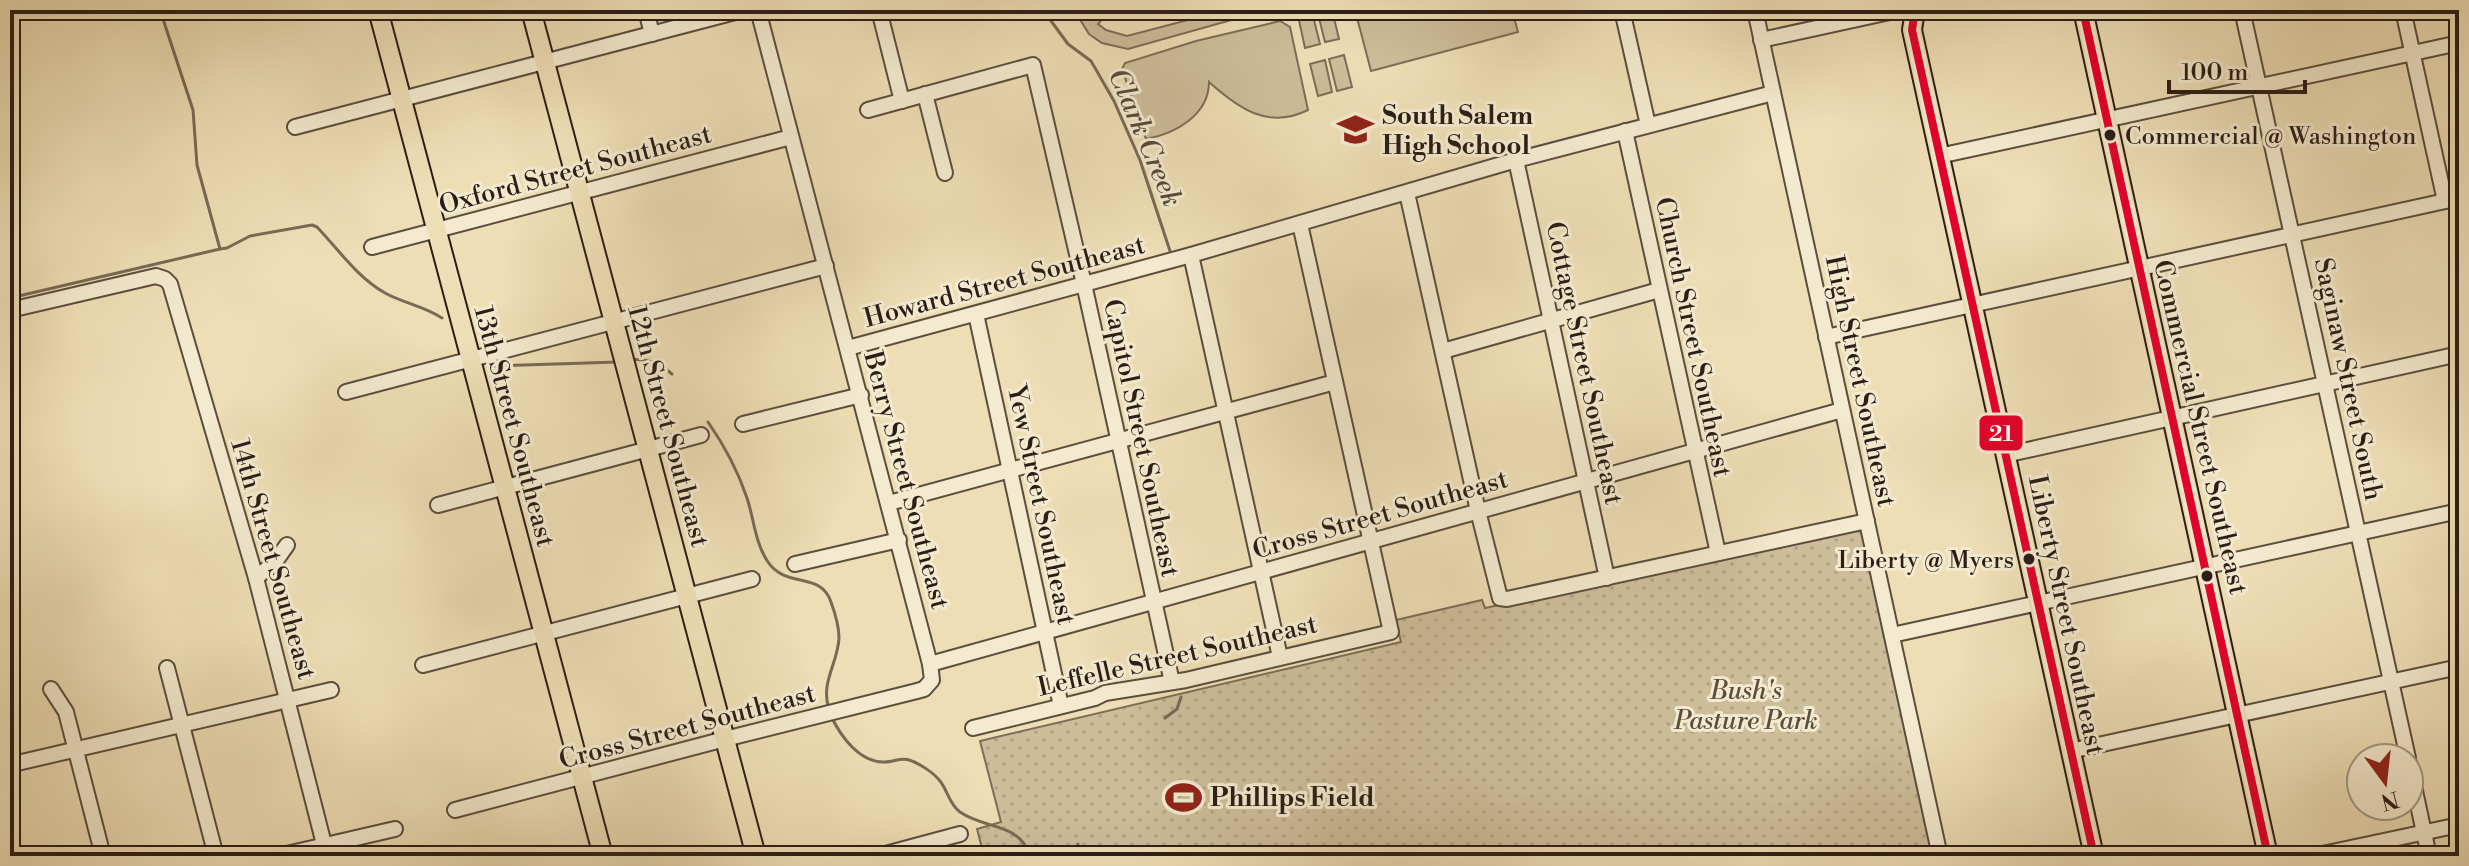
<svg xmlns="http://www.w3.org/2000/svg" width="2469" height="866" viewBox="0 0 2469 866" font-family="'Libre Bodoni',serif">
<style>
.grass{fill:#cdbd9a;stroke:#7c6e58;stroke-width:2}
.park{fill:url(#park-dots);stroke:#7c6e58;stroke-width:2}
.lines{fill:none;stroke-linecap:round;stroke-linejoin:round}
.stream{stroke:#786a55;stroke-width:3}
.minor-casing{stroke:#5c4e3e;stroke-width:18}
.major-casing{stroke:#2b1e17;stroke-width:22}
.minor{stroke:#f4eacf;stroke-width:14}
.major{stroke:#eedeb5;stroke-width:18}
.bus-1-casing{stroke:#f4eacf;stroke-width:14}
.bus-1{stroke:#e4002b;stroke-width:8}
.bus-dot{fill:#2b1e17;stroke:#f4eacf;stroke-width:3}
.labels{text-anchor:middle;stroke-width:6;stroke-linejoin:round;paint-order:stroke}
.bus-label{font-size:24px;fill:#2b1e17;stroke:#f4eacf;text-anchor:start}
.poi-label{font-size:26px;font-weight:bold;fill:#2b1e17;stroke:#f4eacf;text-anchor:start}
.street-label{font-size:26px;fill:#2b1e17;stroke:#f4eacf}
.park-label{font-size:26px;font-style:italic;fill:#5c4e3e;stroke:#f4eacf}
.water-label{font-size:28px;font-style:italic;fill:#584a3b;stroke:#f4eacf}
.line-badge{stroke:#f4eacf;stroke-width:3}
.badge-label{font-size:22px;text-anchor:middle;font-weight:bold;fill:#fff}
</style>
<defs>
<pattern id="park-dots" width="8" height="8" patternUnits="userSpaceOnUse" patternTransform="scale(2)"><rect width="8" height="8" fill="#cdbd9a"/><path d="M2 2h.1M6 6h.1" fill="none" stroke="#b0a284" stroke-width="1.8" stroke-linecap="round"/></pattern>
</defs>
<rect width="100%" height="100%" fill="#eedeb5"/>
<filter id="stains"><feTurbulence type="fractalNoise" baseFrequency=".0025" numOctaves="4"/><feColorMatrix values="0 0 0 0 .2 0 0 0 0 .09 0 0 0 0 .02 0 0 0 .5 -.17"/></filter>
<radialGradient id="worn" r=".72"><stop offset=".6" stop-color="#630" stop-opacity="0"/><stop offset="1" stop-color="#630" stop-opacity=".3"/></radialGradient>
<g class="grass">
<path d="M1074,10h36l-12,14 8,6 21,6 99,-26h41l-139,39 -26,-6 -13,-9z"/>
<path d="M1317,10h15l7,29 -14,3z"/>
<path d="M1355,10h157l6,22 -147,39z"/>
<path d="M1312,12l8,32 -15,4 -7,-32z"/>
<path d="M1280,21l10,6 18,83c-40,20 -70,-2 -99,-28 0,33 -34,52 -63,57l-24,-70 3,-6 71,-22z"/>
<path d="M1344,55l8,32 -15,4 -8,-32z"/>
<path d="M1325,60l7,32 -14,4 -8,-32z"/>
</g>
<path class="park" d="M1852,528l10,2 73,326h-951l-7,-27 24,-7 -21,-81 421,-99 -5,-22 86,-20 3,8z"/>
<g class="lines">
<g class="stream">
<path d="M160,10l33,100 4,55 23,84 7,-1 23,-12 62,-11 5,2c21,22 40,50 68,66 18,10 39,13 57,25"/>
<path d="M1043,10l25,34 23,17 23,40 26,59 30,91"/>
<path d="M10,298l210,-49"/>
<path d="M630,360c17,-2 29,3 42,14"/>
<path d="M490,366l128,-4"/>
<path d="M708,422c16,23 30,49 39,76 7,21 8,45 21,64 18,27 53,9 63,40 4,11 8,24 8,36 -1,25 -19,45 -10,71"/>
<path d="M831,716c10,21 29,47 54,46 8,0 17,-5 24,-2 10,3 25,13 31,21 8,10 9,23 20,31 26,18 59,10 70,44"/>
<path d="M1165,718l12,-9 4,-12"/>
<path d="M1071,856l7,-12"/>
</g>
<defs>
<g id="minor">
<path d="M646,10l6,24"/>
<path d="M879,10l23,91"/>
<path d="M1622,10l26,115"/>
<path d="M1755,10l185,846"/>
<path d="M2242,10l166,748"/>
<path d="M2403,10l42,191"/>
<path d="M1761,40l138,-30"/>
<path d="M925,94l20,79"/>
<path d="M868,110l165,-45 51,219 88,398"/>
<path d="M295,127l448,-117"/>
<path d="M1625,131l93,422"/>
<path d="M1939,156l520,-113"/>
<path d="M1516,160l91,418"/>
<path d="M1407,193l71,318 22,87 7,1 360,-78"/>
<path d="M372,247l419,-110"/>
<path d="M1191,255l89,402"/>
<path d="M10,310l146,-34 9,3 5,5 86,294 71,278"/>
<path d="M976,314l85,392"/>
<path d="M1826,337l633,-139"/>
<path d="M848,348l343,-93 325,-95 257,-67"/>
<path d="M1443,351l216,-61"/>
<path d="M346,392l480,-126"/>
<path d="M743,424l118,-29"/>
<path d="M2005,455l454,-101"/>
<path d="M889,503l446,-121"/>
<path d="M438,505l263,-70"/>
<path d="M795,564l104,-24"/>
<path d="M256,578l19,-16 12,-17"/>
<path d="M1892,635l567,-124"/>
<path d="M930,664l912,-254"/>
<path d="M423,665l329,-86"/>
<path d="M167,668l49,188"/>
<path d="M51,689l15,23 37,144"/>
<path d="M973,728l122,-30 10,-5 81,-13 205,-48 -91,-408"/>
<path d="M2070,751l389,-84"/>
<path d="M2409,763l20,93"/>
<path d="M13,764l318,-74"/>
<path d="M455,810l270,-71 192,-48 7,-2 8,-9 -2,-16 -172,-654"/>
<path d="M278,856l117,-27"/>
<path d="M878,856l82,-22"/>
<path d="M2313,856l146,-31"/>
</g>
<g id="major">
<path d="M378,10l225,846"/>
<path d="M531,10l225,846"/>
<path d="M1915,10l-3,20 182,826"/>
<path d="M2083,10l185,846"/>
</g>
</defs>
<use href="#minor" class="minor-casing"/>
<use href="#major" class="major-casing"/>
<use href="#minor" class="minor"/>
<use href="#major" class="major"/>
<defs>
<g id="bus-1">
<path d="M1915,10l-3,20 182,826"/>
<path d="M2083,10l185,846"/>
</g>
</defs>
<use href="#bus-1" class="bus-1-casing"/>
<use href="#bus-1" class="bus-1"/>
</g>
<defs>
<symbol id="school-bare" viewBox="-9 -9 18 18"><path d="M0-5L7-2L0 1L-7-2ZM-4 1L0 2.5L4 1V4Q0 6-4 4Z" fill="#8f2418" stroke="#f4eacf" stroke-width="2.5" paint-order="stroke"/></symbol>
<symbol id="stadium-bare" viewBox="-9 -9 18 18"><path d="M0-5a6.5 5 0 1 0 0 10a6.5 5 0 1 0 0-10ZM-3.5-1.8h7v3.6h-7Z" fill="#8f2418" stroke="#f4eacf" stroke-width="2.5" paint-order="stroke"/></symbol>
</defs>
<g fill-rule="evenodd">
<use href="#school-bare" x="1330" y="104" width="51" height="51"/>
<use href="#stadium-bare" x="1158" y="772" width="51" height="51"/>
</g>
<g class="bus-dot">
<circle cx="2110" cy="135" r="7"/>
<circle cx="2029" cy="559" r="7"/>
<circle cx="2207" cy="576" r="7"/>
</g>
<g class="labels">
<g class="bus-label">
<text x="2125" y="144">Commercial @ Washington</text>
<text x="2014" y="568" text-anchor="end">Liberty @ Myers</text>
</g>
<g class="poi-label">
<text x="1382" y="124">South Salem<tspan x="1382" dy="30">High School</tspan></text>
<text x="1210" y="806">Phillips Field</text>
</g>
<g class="street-label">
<text transform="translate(575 169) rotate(-15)" y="9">Oxford Street Southeast</text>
<text transform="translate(1004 281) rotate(-15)" y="9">Howard Street Southeast</text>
<text transform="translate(1694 337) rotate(78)" y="9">Church Street Southeast</text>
<text transform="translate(1585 363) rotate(78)" y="9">Cottage Street Southeast</text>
<text transform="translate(2349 379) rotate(78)" y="9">Saginaw Street South</text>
<text transform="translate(1861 381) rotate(78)" y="9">High Street Southeast</text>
<text transform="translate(515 426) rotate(75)" y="9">13th Street Southeast</text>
<text transform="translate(669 426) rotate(75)" y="9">12th Street Southeast</text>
<text transform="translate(2201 427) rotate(77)" y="9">Commercial Street Southeast</text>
<text transform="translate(1142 438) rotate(78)" y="9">Capitol Street Southeast</text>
<text transform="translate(907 480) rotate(75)" y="9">Berry Street Southeast</text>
<text transform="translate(1042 505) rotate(78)" y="9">Yew Street Southeast</text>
<text transform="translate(1380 514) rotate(-16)" y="9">Cross Street Southeast</text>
<text transform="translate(274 559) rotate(74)" y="9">14th Street Southeast</text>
<text transform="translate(2067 615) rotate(78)" y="9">Liberty Street Southeast</text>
<text transform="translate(1177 655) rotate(-13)" y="9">Leffelle Street Southeast</text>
<text transform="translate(687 726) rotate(-15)" y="9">Cross Street Southeast</text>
</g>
<g class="park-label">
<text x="1746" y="699">Bush's<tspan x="1746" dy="30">Pasture Park</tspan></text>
</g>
<g class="water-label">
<text transform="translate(1146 137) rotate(67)" y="10">Clark Creek</text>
</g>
</g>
<rect class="line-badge" x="1978" y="414" width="46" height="38" rx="8" fill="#e4002b"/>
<g class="badge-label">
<text x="2001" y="441">21</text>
</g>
<rect width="2469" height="866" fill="none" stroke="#eedeb5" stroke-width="40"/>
<rect x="12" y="12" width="2445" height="842" fill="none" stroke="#2b1e17" stroke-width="4"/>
<rect x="20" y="20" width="2429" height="826" fill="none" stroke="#2b1e17" stroke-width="2"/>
<g transform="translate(2385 782) rotate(165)"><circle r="38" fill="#f4eacf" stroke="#a49885" stroke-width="2"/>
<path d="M0-6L14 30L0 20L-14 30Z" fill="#8f2418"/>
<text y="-12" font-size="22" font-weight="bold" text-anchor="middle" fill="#2b1e17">N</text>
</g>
<path d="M2169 80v12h136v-12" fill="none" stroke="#2b1e17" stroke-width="4"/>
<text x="2181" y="80" font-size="24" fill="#2b1e17" stroke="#f4eacf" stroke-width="6" paint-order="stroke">100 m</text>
<rect width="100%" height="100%" filter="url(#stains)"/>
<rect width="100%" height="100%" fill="url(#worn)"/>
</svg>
